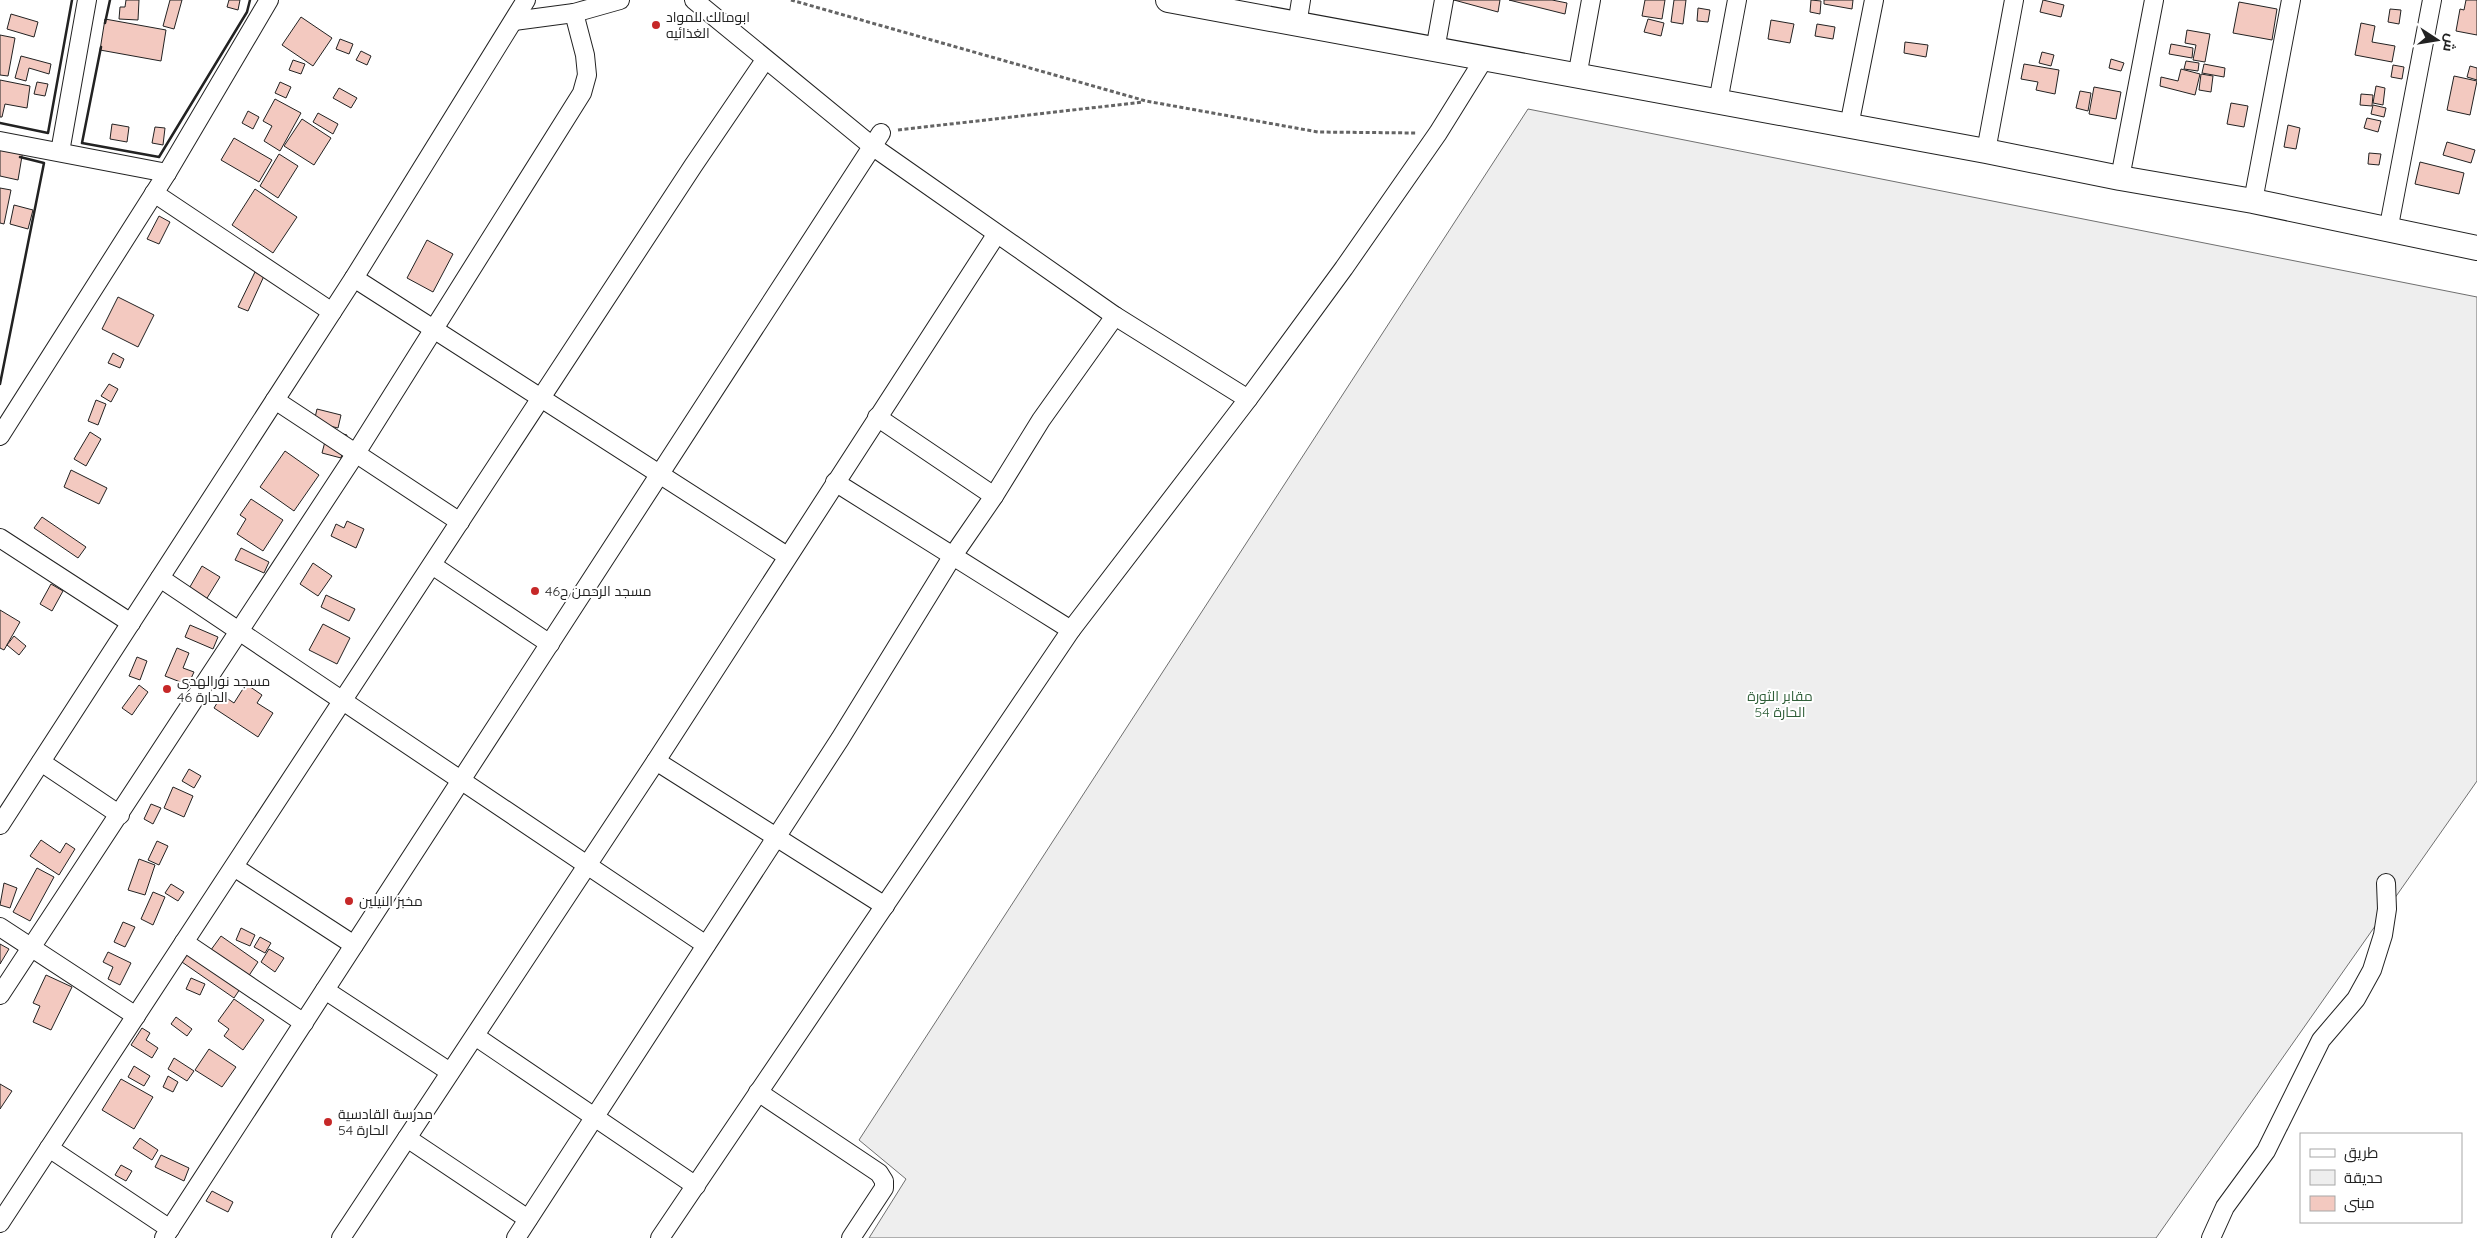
<svg xmlns="http://www.w3.org/2000/svg" width="2477" height="1238" viewBox="0 0 2477 1238" font-family="Quicksand,Cairo,sans-serif">
<style>
.green{fill:#eee;stroke:#6f6f6f}
.building{fill:#f3c9c0;stroke:#222}
.lines{fill:none;stroke-linecap:round;stroke-linejoin:round}
.minor-casing{stroke:#222;stroke-width:20}
.secondary-casing{stroke:#222;stroke-width:26}
.path{stroke:#646464;stroke-width:3;stroke-dasharray:4 2.5;stroke-linecap:butt}
.minor{stroke:#fff;stroke-width:18}
.secondary{stroke:#fff;stroke-width:24}
.wall{stroke:#222;stroke-width:2.5}
.poi-dot{fill:#c62828;stroke:#fff;stroke-width:2}
.labels{text-anchor:middle;stroke-width:4;stroke-linejoin:round;paint-order:stroke}
.poi-label{font-size:14px;fill:#222;stroke:#fff;text-anchor:start}
.park-label{font-size:14px;fill:#2f5e38;stroke:#fff}
</style>
<rect width="100%" height="100%" fill="#fff"/>
<path class="green" d="M1528,109l949,188v484l-321,457h-1287l37,-59 -47,-39z"/>
<g class="building">
<path d="M126,0h13l-1,20 -19,-1 1,-12h5z"/>
<path d="M170,0h12l-8,29 -11,-3z"/>
<path d="M229,0h11l-2,10 -11,-3z"/>
<path d="M1454,0h46l-2,12z"/>
<path d="M1509,0h43l15,3 -2,11z"/>
<path d="M1645,0h20l-3,19 -20,-3z"/>
<path d="M1674,0h12l-3,24 -12,-2z"/>
<path d="M1811,0l10,1 -1,13 -10,-2z"/>
<path d="M1824,0h29l-1,9 -28,-5z"/>
<path d="M2043,0l21,5 -3,12 -21,-5z"/>
<path d="M2466,0h11v35l-21,-4 4,-22 4,1z"/>
<path d="M2239,2l38,7 -5,31 -39,-7z"/>
<path d="M1698,8l12,2 -2,12 -11,-1z"/>
<path d="M2390,9l11,1 -2,14 -11,-2z"/>
<path d="M11,14l27,8 -4,15 -27,-8z"/>
<path d="M301,17l31,21 -19,28 -31,-21z"/>
<path d="M105,19l61,11 -5,31 -61,-11z"/>
<path d="M1648,19l16,4 -3,13 -17,-4z"/>
<path d="M1771,20l23,4 -4,19 -22,-4z"/>
<path d="M2361,23l14,3 -3,16 23,4 -3,16 -37,-7z"/>
<path d="M1817,24l18,3 -2,12 -18,-3z"/>
<path d="M2187,30l23,4 -5,28 -12,-2 3,-15 -11,-2z"/>
<path d="M0,35l15,3 -7,38 -8,-1z"/>
<path d="M340,39l13,5 -4,10 -13,-5z"/>
<path d="M1905,42l23,3 -2,12 -22,-4z"/>
<path d="M2171,44l22,4 -1,10 -23,-4z"/>
<path d="M361,51l10,5 -4,9 -11,-5z"/>
<path d="M2042,52l12,3 -3,11 -12,-3z"/>
<path d="M21,56l30,8 -2,10 -20,-6 -3,13 -11,-3z"/>
<path d="M2111,59l13,4 -3,8 -12,-3z"/>
<path d="M293,60l12,4 -4,10 -12,-4z"/>
<path d="M2186,61l13,2 -1,8 -14,-2z"/>
<path d="M2024,64l35,6 -4,24 -19,-4 2,-8 -17,-3z"/>
<path d="M2204,64l21,4 -1,9 -22,-4z"/>
<path d="M2393,65l11,2 -2,12 -11,-2z"/>
<path d="M2470,66l7,2v12l-10,-3z"/>
<path d="M2181,69l19,5 -5,21 -35,-9 1,-9 17,4z"/>
<path d="M2201,74l12,2 -2,16 -12,-2z"/>
<path d="M2454,76l23,5 -7,34 -23,-5z"/>
<path d="M0,80l30,6 -3,22 -22,-4 -3,13h-2z"/>
<path d="M37,82l11,2 -3,12 -11,-2z"/>
<path d="M280,82l11,5 -5,11 -11,-5z"/>
<path d="M2376,86l9,2 -2,17 -10,-2z"/>
<path d="M2094,87l27,5 -5,27 -27,-5z"/>
<path d="M339,88l18,10 -6,10 -18,-10z"/>
<path d="M2080,91l11,2 -3,18 -12,-3z"/>
<path d="M2361,94l12,1 -1,11 -12,-1z"/>
<path d="M275,99l26,14 -21,38 -16,-10 8,-15 -9,-5z"/>
<path d="M2231,103l17,3 -4,21 -17,-3z"/>
<path d="M2373,105l13,3 -2,9 -13,-3z"/>
<path d="M248,111l11,6 -6,12 -11,-6z"/>
<path d="M318,113l20,11 -5,10 -20,-12z"/>
<path d="M2367,118l14,3 -3,11 -14,-4z"/>
<path d="M302,119l29,19 -17,27 -30,-19z"/>
<path d="M112,124l17,3 -2,15 -17,-3z"/>
<path d="M2288,125l12,3 -4,21 -12,-2z"/>
<path d="M155,127l10,1 -2,17 -11,-2z"/>
<path d="M234,138l38,22 -13,22 -38,-22z"/>
<path d="M2447,142l28,8 -4,13 -28,-8z"/>
<path d="M0,146l23,4 -5,30 -18,-4z"/>
<path d="M2369,153l12,1 -2,11 -11,-1z"/>
<path d="M279,154l19,12 -20,32 -18,-12z"/>
<path d="M2420,162l44,11 -5,21 -44,-10z"/>
<path d="M0,188l11,2 -7,34 -4,-1z"/>
<path d="M255,189l42,28 -24,36 -41,-28z"/>
<path d="M14,205l19,5 -5,19 -18,-5z"/>
<path d="M159,216l11,6 -11,22 -12,-5z"/>
<path d="M427,240l26,14 -20,38 -26,-14z"/>
<path d="M255,272l9,4 -16,35 -10,-4z"/>
<path d="M118,297l36,18 -16,32 -36,-18z"/>
<path d="M113,353l11,6 -4,9 -12,-5z"/>
<path d="M109,384l9,5 -7,13 -10,-6z"/>
<path d="M96,400l10,4 -8,21 -10,-4z"/>
<path d="M317,409l24,6 -3,13 -24,-6z"/>
<path d="M328,430l19,5 -6,23 -19,-5z"/>
<path d="M90,432l11,7 -15,27 -12,-7z"/>
<path d="M285,451l34,24 -25,36 -34,-24z"/>
<path d="M71,470l36,18 -8,16 -35,-17z"/>
<path d="M251,499l32,21 -20,31 -26,-17 9,-15 -6,-4z"/>
<path d="M42,517l44,30 -8,11 -44,-30z"/>
<path d="M347,521l17,8 -8,19 -25,-12 5,-12 8,4z"/>
<path d="M241,548l28,14 -5,11 -29,-13z"/>
<path d="M313,563l19,13 -14,20 -18,-12z"/>
<path d="M202,566l18,11 -16,26 -17,-11z"/>
<path d="M51,584l12,7 -11,20 -12,-7z"/>
<path d="M326,595l29,14 -6,12 -28,-14z"/>
<path d="M0,610l20,12 -16,28 -4,-2z"/>
<path d="M323,624l27,14 -13,26 -28,-14z"/>
<path d="M190,625l28,12 -5,12 -28,-12z"/>
<path d="M14,636l12,10 -7,9 -12,-10z"/>
<path d="M177,648l12,5 -6,15 11,4 -6,13 -23,-9z"/>
<path d="M137,657l10,4 -7,19 -11,-4z"/>
<path d="M246,684l16,11 -5,8 16,10 -15,24 -44,-29 8,-13 12,8z"/>
<path d="M139,685l9,7 -16,23 -10,-7z"/>
<path d="M189,769l12,7 -7,12 -12,-7z"/>
<path d="M173,787l20,9 -9,21 -20,-9z"/>
<path d="M151,804l10,4 -8,16 -9,-5z"/>
<path d="M41,840l19,13 6,-10 9,6 -16,26 -29,-19z"/>
<path d="M157,841l11,5 -9,19 -11,-5z"/>
<path d="M139,859l16,6 -10,30 -17,-5z"/>
<path d="M37,868l17,9 -24,44 -17,-9z"/>
<path d="M4,883l13,5 -7,20 -10,-3z"/>
<path d="M171,884l13,8 -6,9 -13,-8z"/>
<path d="M153,892l12,5 -12,28 -12,-6z"/>
<path d="M123,922l12,5 -10,20 -11,-5z"/>
<path d="M241,928l14,7 -5,11 -14,-6z"/>
<path d="M221,936l37,26 -24,36 -55,-38 12,-18 17,12z"/>
<path d="M260,937l11,6 -6,10 -11,-6z"/>
<path d="M0,944l9,5 -9,15z"/>
<path d="M269,949l15,9 -9,14 -14,-10z"/>
<path d="M108,952l23,11 -11,22 -12,-6 5,-12 -10,-5z"/>
<path d="M46,975l26,12 -21,43 -18,-8 7,-16 -7,-3z"/>
<path d="M191,978l14,6 -5,11 -14,-6z"/>
<path d="M234,999l30,21 -21,30 -19,-14 5,-7 -11,-8z"/>
<path d="M176,1017l16,12 -5,7 -16,-12z"/>
<path d="M142,1028l8,5 -4,7 12,8 -6,10 -21,-13z"/>
<path d="M209,1049l27,18 -14,20 -27,-17z"/>
<path d="M174,1058l20,13 -7,10 -19,-12z"/>
<path d="M134,1066l16,10 -6,10 -16,-9z"/>
<path d="M168,1076l10,6 -5,10 -10,-5z"/>
<path d="M121,1079l32,18 -19,32 -32,-19z"/>
<path d="M0,1084l12,7 -12,18z"/>
<path d="M140,1138l18,12 -6,10 -19,-12z"/>
<path d="M161,1155l28,13 -5,13 -29,-14z"/>
<path d="M121,1165l11,6 -6,10 -11,-6z"/>
<path d="M212,1191l21,11 -5,10 -22,-11z"/>
</g>
<g class="lines">
<defs>
<g id="minor">
<path d="M694,0l178,146 243,170 133,83"/>
<path d="M514,21l60,-8 46,-13"/>
<path d="M1297,25l4,-25"/>
<path d="M1435,50l9,-50"/>
<path d="M1577,77l14,-77"/>
<path d="M1718,102l19,-102"/>
<path d="M1849,126l25,-126"/>
<path d="M0,141l167,32"/>
<path d="M1986,151l28,-151"/>
<path d="M60,152l27,-152"/>
<path d="M2120,178l34,-178"/>
<path d="M154,193l178,119"/>
<path d="M2253,201l38,-201"/>
<path d="M2388,231l44,-231"/>
<path d="M354,278l433,278"/>
<path d="M275,400l185,122"/>
<path d="M877,417l117,79"/>
<path d="M0,436l167,-263 102,-173"/>
<path d="M835,482l236,148"/>
<path d="M0,538l131,85"/>
<path d="M432,565l118,79"/>
<path d="M160,578l546,367"/>
<path d="M656,761l229,145"/>
<path d="M41,762l79,53"/>
<path d="M0,825l354,-547 172,-278"/>
<path d="M234,867l120,78"/>
<path d="M0,927l136,89"/>
<path d="M184,942l120,81"/>
<path d="M325,990l125,82"/>
<path d="M0,995l356,-542 226,-360 5,-18 -2,-20 -11,-42"/>
<path d="M475,1036l221,150"/>
<path d="M758,1092l121,81 5,8v7l-33,50"/>
<path d="M407,1138l121,81"/>
<path d="M49,1148l121,81"/>
<path d="M0,1223l693,-1057 72,-106"/>
<path d="M164,1238l717,-1105"/>
<path d="M341,1238l315,-477 340,-526"/>
<path d="M516,1238l324,-499 112,-182 42,-61 47,-76 74,-104"/>
<path d="M660,1238l411,-608 177,-231 96,-131 94,-135 46,-74"/>
<path d="M2211,1238l14,-31 41,-56 55,-111 35,-41 16,-29 11,-35 4,-26 -1,-26"/>
</g>
<path id="secondary" d="M1168,0l818,151 134,27 133,23 224,47"/>
</defs>
<use href="#minor" class="minor-casing"/>
<use href="#secondary" class="secondary-casing"/>
<g class="path">
<path d="M791,0l355,101 172,31 98,1"/>
<path d="M898,130l245,-28"/>
</g>
<use href="#minor" class="minor"/>
<use href="#secondary" class="secondary"/>
<g class="wall">
<path d="M105,23l5,-23"/>
<path d="M101,47l-19,96 77,14 88,-145 3,-12"/>
<path d="M0,123l48,10 24,-133"/>
<path d="M0,384l44,-221 -24,-6"/>
</g>
</g>
<g class="poi-dot">
<circle cx="656" cy="25" r="5"/>
<circle cx="535" cy="591" r="5"/>
<circle cx="167" cy="689" r="5"/>
<circle cx="349" cy="901" r="5"/>
<circle cx="328" cy="1122" r="5"/>
</g>
<g class="labels">
<g class="poi-label">
<text x="666" y="22">ابومالك للمواد<tspan x="666" dy="16">الغذائيه</tspan></text>
<text x="545" y="596">مسجد الرحمن ح46</text>
<text x="177" y="686">مسجد نورالهدى<tspan x="177" dy="16">الحارة 46</tspan></text>
<text x="359" y="906">مخبز النيلين</text>
<text x="338" y="1119">مدرسة القادسية<tspan x="338" dy="16">الحارة 54</tspan></text>
</g>
<g class="park-label">
<text x="1780" y="701">مقابر الثورة<tspan x="1780" dy="16">الحارة 54</tspan></text>
</g>
</g>
<rect x="2300" y="1133" width="162" height="90" fill="#ffffff" stroke="#a7a7a7"/>
<rect x="2310" y="1149" width="25" height="8" fill="#ffffff" stroke="#a7a7a7"/>
<text x="2344" y="1158" font-size="15" fill="#222222">طريق</text>
<rect x="2310" y="1170" width="25" height="15" fill="#eeeeee" stroke="#a7a7a7"/>
<text x="2344" y="1183" font-size="15" fill="#222222">حديقة</text>
<rect x="2310" y="1196" width="25" height="15" fill="#f3c9c0" stroke="#a7a7a7"/>
<text x="2344" y="1208" font-size="15" fill="#222222">مبنى</text>
<g transform="translate(2437 40) rotate(102)" stroke="#ffffff" stroke-width="4" paint-order="stroke">
<path d="M0-4L9 19L0 12L-9 19Z" fill="#222222"/>
<text y="-8" font-size="14" font-weight="bold" text-anchor="middle" fill="#222222">ش</text>
</g>
</svg>
